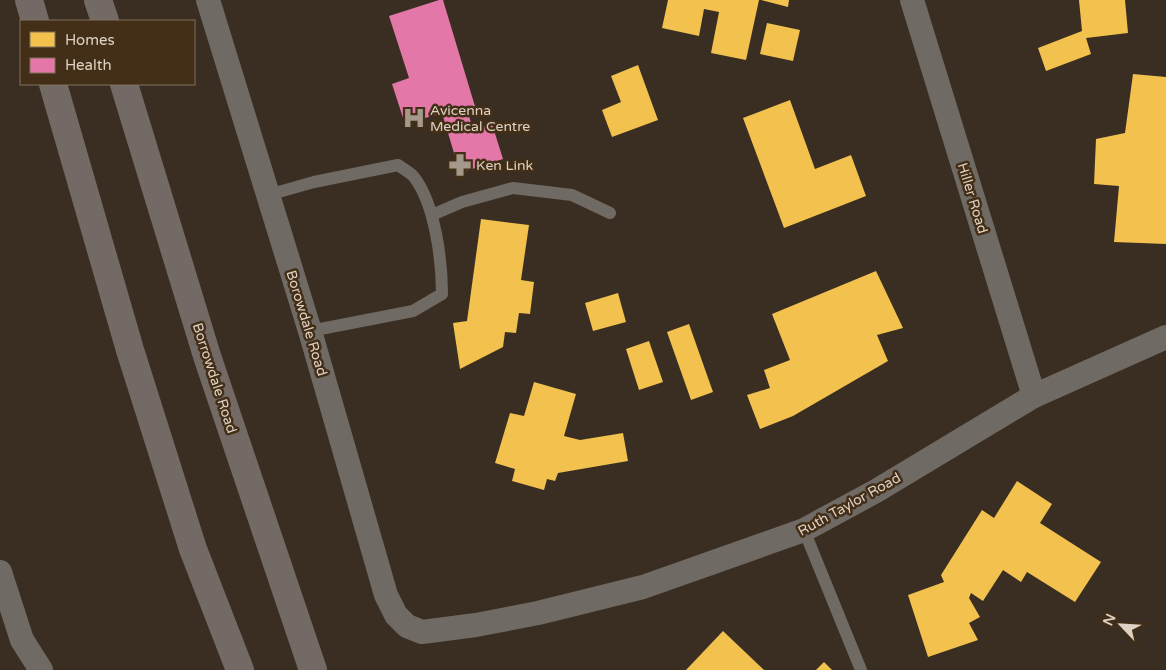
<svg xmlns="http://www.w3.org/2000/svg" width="1166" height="670" viewBox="0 0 1166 670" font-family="'Varela Round',sans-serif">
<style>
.homes{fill:#f2c14e}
.health{fill:#e377a8}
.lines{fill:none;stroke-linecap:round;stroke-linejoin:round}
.lane{stroke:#706a65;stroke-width:12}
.street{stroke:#706a65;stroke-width:24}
.secondary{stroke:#746a65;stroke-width:28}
.labels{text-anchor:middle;stroke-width:5;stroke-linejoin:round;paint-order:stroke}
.poi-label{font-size:14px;fill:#dfd2c4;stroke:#432f17;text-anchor:start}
.street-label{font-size:14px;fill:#dfd2c4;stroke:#432f17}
</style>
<rect width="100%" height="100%" fill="#392e21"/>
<g class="homes">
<path d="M668,0h91l-13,60 -35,-7 8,-41 -15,-3 -5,27 -37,-8z"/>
<path d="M761,0h28l-1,7z"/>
<path d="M1079,0h46l3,33 -42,5 5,16 -45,17 -8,-23 44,-17z"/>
<path d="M767,23l33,7 -7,31 -33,-7z"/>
<path d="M638,65l20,55 -46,17 -10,-27 19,-8 -10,-26z"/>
<path d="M1133,74l33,3v167l-52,-2 5,-56 -25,-2 2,-45 29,-6z"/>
<path d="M790,100l25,69 36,-14 15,41 -82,32 -41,-110z"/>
<path d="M481,219l48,6 -8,55 13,2 -4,32 -11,-1 -3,20 -11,-1 -2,15 -43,22 -7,-46 14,-2z"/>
<path d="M876,271l27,57 -26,7 11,26 -95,55 -33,13 -13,-34 23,-7 -6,-18 26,-10 -18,-46z"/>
<path d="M618,293l8,29 -33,9 -8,-28z"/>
<path d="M689,324l24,68 -22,8 -24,-68z"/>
<path d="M649,341l14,41 -24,8 -13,-41z"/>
<path d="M534,382l42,12 -12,42 16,4 43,-7 5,28 -70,12 -3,8 -8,-2 -3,11 -32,-9 3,-12 -20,-6 15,-50 14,3z"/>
<path d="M1017,481l35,23 -12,19 61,39 -26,40 -48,-30 -6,10 -18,-12 -20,31 -12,-8 -2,5 11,19 -11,6 9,17 -50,17 -20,-62 36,-13 -3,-7 41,-65 12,8z"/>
<path d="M723,631l41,39h-78z"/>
<path d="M824,662l8,8h-16z"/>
</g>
<path class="health" d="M439,0h4l34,113 -8,3 4,14 19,-6 11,35 -43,14 -18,-60 -37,11 -13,-40 17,-6 -20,-62z"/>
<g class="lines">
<g class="lane">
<path d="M268,195l46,-13 84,-17c5,4 12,7 16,12 21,27 28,84 28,117l-29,17 -103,20"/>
<path d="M432,215l30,-13 51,-14 59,7 38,18"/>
<path d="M804,530l57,140"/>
</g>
<g class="street">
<path d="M208,0l102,331 76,264 10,20 11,11 15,6 54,-7 62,-12 105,-26 161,-57 72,-39 158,-95 132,-59"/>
<path d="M912,0l122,396"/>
<path d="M0,572l22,68 19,30"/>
</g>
<g class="secondary">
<path d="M29,0l6,21"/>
<path d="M98,0l7,21"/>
<path d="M53,84l77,266 63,199 47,121"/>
<path d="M124,84l83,272 106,314"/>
</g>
</g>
<defs>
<symbol id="hospital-bare" viewBox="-9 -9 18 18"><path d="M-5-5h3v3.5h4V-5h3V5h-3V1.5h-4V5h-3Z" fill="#a5998b" stroke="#432f17" stroke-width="2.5" paint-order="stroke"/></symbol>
<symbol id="pharmacy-bare" viewBox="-9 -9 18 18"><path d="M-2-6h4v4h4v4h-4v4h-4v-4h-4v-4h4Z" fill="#a5998b" stroke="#432f17" stroke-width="2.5" paint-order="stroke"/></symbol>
</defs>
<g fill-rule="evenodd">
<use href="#hospital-bare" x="398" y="102" width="32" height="32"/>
<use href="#pharmacy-bare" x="444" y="149" width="32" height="32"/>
</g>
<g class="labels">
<g class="poi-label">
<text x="430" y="115">Avicenna<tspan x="430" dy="16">Medical Centre</tspan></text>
<text x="476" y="170">Ken Link</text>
</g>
<g class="street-label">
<text transform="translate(973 198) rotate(73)" y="5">Hiller Road</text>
<text transform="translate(307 323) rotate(73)" y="5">Borowdale Road</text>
<text transform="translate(215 378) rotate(72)" y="5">Borrowdale Road</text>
<text transform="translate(849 504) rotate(-29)" y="5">Ruth Taylor Road</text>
</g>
</g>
<rect x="20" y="20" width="175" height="65" fill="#432f17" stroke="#81705c"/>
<rect x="30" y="32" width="25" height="15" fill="#f2c14e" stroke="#81705c"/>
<text x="65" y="45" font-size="15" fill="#dfd2c4">Homes</text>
<rect x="30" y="58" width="25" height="15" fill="#e377a8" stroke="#81705c"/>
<text x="65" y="70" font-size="15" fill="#dfd2c4">Health</text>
<g transform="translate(1121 625) rotate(295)" stroke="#432f17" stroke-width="4" paint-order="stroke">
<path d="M0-4L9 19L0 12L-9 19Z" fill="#dfd2c4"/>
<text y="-8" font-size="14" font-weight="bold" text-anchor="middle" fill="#dfd2c4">N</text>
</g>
</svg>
